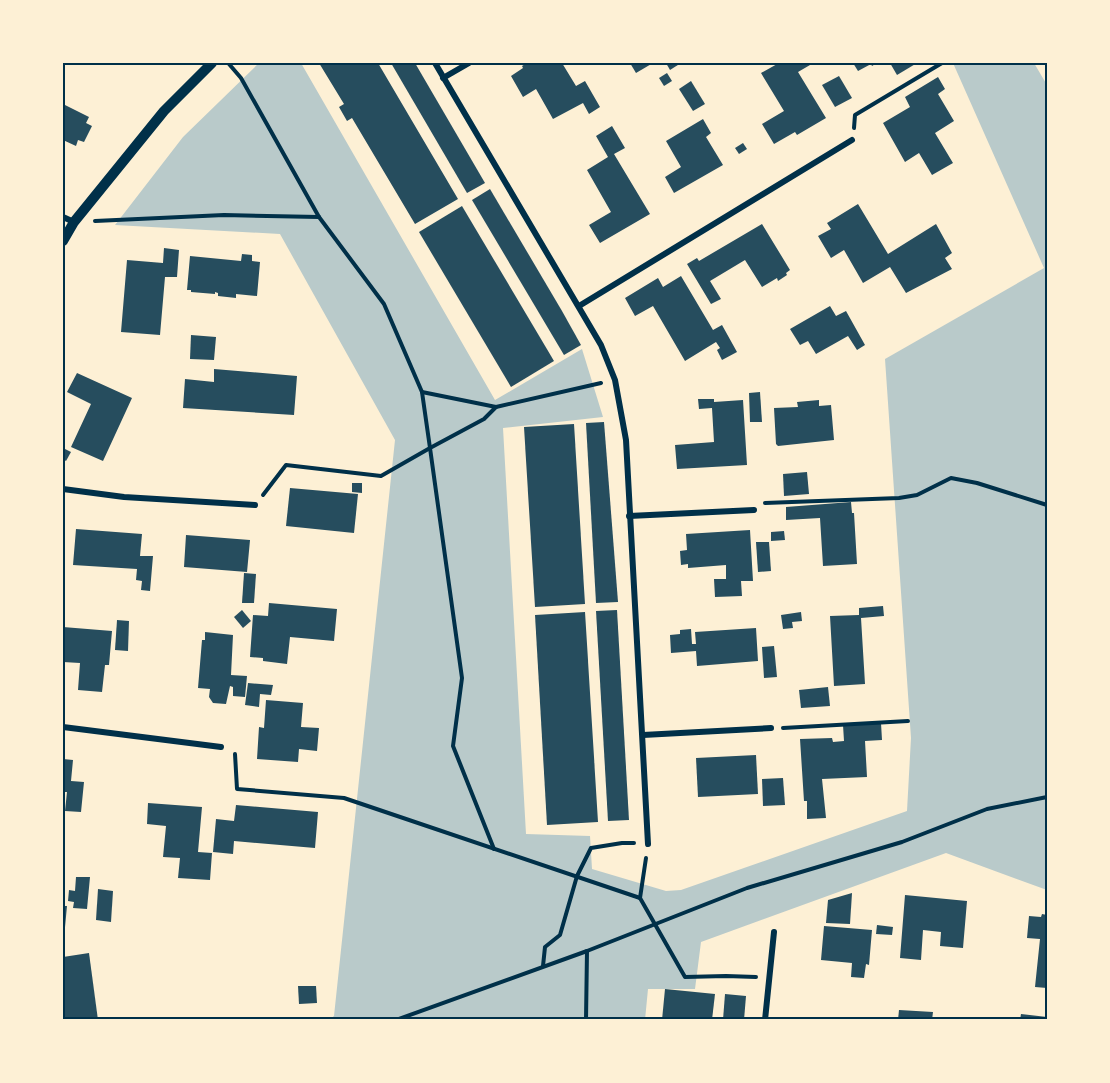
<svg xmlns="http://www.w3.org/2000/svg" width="1110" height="1083" viewBox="0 0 1110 1083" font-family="'DejaVu Sans',sans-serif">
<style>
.green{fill:#b9caca}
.building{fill:#264d5e}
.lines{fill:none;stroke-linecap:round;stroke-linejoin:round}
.path{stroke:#003049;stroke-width:4}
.minor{stroke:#003049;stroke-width:6}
.tertiary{stroke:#003049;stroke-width:10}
.neatline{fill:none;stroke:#003049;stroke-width:2}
</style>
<rect width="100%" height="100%" fill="#fdf0d5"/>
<path class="green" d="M259,63h42l194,337 87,-51 21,68 -100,11 23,406 64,2 2,33 74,22 15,-1 226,-79 4,-73 -26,-379 159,-91 -91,-205h81l13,22v805l-101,-37 -245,89 -6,47h-47l-3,31h-316l5,-4 61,-576 -115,-206 -165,-9 68,-88z"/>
<g class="building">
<path d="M319,63h59l80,136 -43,25 -63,-106 -5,3 -8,-14 5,-3z"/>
<path d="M391,63h24l70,120 -18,10z"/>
<path d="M527,63h35l14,23 9,-5 15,26 -11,7 -6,-11 -30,16 -17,-30 -13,8 -12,-21 12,-8 -1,-2z"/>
<path d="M630,63h23l-17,10z"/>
<path d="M666,63h15l-11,7z"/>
<path d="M779,63h30l1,2 -12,7 28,46 -29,17 -2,-3 -21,12 -12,-20 22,-13 -23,-38z"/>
<path d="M853,63h24l-5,3 -1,-2 -13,7z"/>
<path d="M890,63h27l-20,12z"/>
<path d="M667,73l5,8 -8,5 -5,-8z"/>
<path d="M839,76l13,22 -17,9 -13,-22z"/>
<path d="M938,77l7,12 -7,5 16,27 -19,12 18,30 -21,12 -13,-22 -14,9 -22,-39 27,-16 -5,-10z"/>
<path d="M691,81l14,23 -12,7 -14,-22z"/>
<path d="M63,104l26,13 -3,6 6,3 -8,16 -6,-2 -2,6 -13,-6z"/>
<path d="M703,119l8,14 -5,4 17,28 -49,28 -9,-16 16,-10 -15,-26z"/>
<path d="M612,126l13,22 -11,6 36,60 -50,29 -11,-18 22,-13 -24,-42 21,-13 -12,-21z"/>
<path d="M743,143l4,6 -8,5 -4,-6z"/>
<path d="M490,189l72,122 19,34 -17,10 -92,-155z"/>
<path d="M858,204l30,50 48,-30 16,29 -7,5 7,11 -46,24 -16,-26 -27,16 -19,-33 -13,8 -13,-22 13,-7 -4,-6z"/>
<path d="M462,206l92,155 -43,26 -92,-155z"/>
<path d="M762,224l28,46 -4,3 1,2 -9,6 -1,-3 -15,9 -17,-27 -35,21 11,18 -10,5 -24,-40 10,-6 2,3z"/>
<path d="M164,248l15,2 -2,27h-12l-5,58 -39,-3 6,-72 36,3z"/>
<path d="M242,254l10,1v6l8,1 -3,34 -21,-2v4l-18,-2v-3l-3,-1v2l-24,-2v-2h-4l3,-34 51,5z"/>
<path d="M681,276l32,54 9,-5 15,27 -15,8 -5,-10 3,-2 -4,-6 -31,19 -32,-55 -18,10 -10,-18 33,-20 5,9z"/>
<path d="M830,306l6,10 10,-5 19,34 -8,5 -9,-14 -32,18 -8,-13 -8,4 -10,-16z"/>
<path d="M191,335l25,2 -2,23 -24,-1z"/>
<path d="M214,369l83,7 -3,39 -111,-7 2,-29 29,3z"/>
<path d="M77,373l55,25 -29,63 -32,-14 20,-43 -24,-12z"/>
<path d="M760,392l2,30h-12l-1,-29z"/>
<path d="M698,399h16v3l29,-2 4,65 -70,4 -2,-24 39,-3 -2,-34 -13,1z"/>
<path d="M819,400v6l12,-1 3,35 -56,6 -2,-2 -2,-36 24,-1 -1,-5z"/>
<path d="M604,422l14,180 -22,1 -10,-180z"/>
<path d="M574,424l11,180 -50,3 -11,-180z"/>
<path d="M63,448l8,4 -5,9 -3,-2z"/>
<path d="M807,472l2,22 -25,2 -1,-22z"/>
<path d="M352,483h10v10l-10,-1z"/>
<path d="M290,488l68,6 -4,39 -68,-7z"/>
<path d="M851,502l1,11h2l3,51 -34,2 -3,-48 -34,2v-13z"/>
<path d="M76,529l66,5 -2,22h13l-3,35 -9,-1 1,-9 -6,-1 1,-11 -64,-4z"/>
<path d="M750,530l3,51h-12l1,15 -27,1 -1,-18h12v-14l-38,3v-4l-7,1 -1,-14 7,-1 -1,-16z"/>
<path d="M784,531l1,9 -14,1v-9z"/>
<path d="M186,535l64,5 -3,32 -63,-5z"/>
<path d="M756,542h13l2,29 -13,1z"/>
<path d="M244,573l12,1 -2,29h-12z"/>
<path d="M269,603l68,6 -3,32 -44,-4 -3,27 -24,-3v-3l-13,-1 3,-42 15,1z"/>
<path d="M883,606l1,10 -23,2 4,66 -31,2 -4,-70 29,-1v-7z"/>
<path d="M242,610l9,11 -8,7 -9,-11z"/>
<path d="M617,610l12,210 -21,1 -12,-210z"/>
<path d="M585,612l13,210 -51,3 -12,-210z"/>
<path d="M801,612l1,9 -10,1 1,6 -10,1 -2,-14z"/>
<path d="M117,620l12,1 -1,30 -13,-1z"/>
<path d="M63,627l49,4 -3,34h-4l-3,27 -24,-2 2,-27 -17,-1z"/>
<path d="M756,628l2,33 -61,5 -1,-15 -25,2 -1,-18 10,-1v-4l11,-1 1,15h4l-1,-12z"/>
<path d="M205,632l28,3 -2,40 16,1 -2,21 -12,-1v-9l-3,-1 -4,18 -13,-1 -4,-6 1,-8 -12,-1 4,-48h3z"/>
<path d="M774,646l3,31 -13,1 -2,-31z"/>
<path d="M248,683l25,2 -2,10 -11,-1 -1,13 -14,-2z"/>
<path d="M828,687l2,19 -29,2 -2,-18z"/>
<path d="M266,700l37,3 -2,24 18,1 -2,23 -18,-2 -1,13 -41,-3 2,-32 5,1z"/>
<path d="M881,723l1,17 -17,1 2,36 -45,2 4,39 -19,1v-18h-3l-4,-62 32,-1 1,4 11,-1 -1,-16z"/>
<path d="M756,755l2,39 -60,3 -2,-39z"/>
<path d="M63,759l10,1 -2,21 13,1 -3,30 -16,-1 2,-19h-4z"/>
<path d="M783,778l2,27 -22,1 -1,-27z"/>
<path d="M148,803l54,4 -4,45 14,1 -2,27 -32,-2 2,-20 -17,-1 3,-31 -19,-2z"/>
<path d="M236,805l82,7 -3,36 -81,-7 -1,13 -20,-2 3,-33 18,2z"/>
<path d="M76,877h14l-3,32 -14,-1 1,-6 -6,-1 1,-11 6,1z"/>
<path d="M98,889l15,2 -2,31 -15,-2z"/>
<path d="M852,893l-2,31 -24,-1 2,-23z"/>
<path d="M905,895l62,6 -4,47 -23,-2 1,-14 -18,-2 -2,30 -21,-2z"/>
<path d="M63,906h4l-2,21h-2z"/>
<path d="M1042,914l5,1v73l-12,-1 5,-48 -13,-1 2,-22 12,1z"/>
<path d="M877,925l16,2 -1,8 -16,-1z"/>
<path d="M824,926l48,4 -3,35 -3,-1 -2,14 -13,-1 1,-14 -31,-3z"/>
<path d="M89,953l9,67h-35v-63z"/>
<path d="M298,986h18l1,17 -18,1z"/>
<path d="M665,989l50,5 -3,26h-50z"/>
<path d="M725,994l21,2 -2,24h-21z"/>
<path d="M899,1010l34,2 -1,8h-34z"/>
<path d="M1021,1014l26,3v3h-27z"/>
</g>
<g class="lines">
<g class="path">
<path d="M229,64l12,14 78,139 65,87 38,88 74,15 105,-24"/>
<path d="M854,128l1,-13 87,-52"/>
<path d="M95,221l129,-6 95,2"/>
<path d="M263,495l23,-30 95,11 49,-28 -8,-56"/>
<path d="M765,503l134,-5 18,-3 34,-17 26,5 70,22"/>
<path d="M783,728l125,-7"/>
<path d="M235,754l2,35 107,9 296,100"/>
<path d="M494,849l-41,-103 9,-68 -32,-230 54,-29 12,-12"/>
<path d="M646,858l-6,40 45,79 41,-1 30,1"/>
<path d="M543,966l2,-19 15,-12 17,-59 14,-28 31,-5h12"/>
<path d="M396,1020l191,-69 160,-63 155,-46 85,-33 60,-12"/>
<path d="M586,1020l1,-69"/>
</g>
<g class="minor">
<path d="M435,63l166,282 14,35 11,60 22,404"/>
<path d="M443,78l26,-15"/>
<path d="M63,217l11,5"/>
<path d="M579,306l273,-166"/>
<path d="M63,489l61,8 131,8"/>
<path d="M629,516l125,-6"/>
<path d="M63,727l158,20"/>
<path d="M643,735l128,-7"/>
<path d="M765,1020l9,-88"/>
</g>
<path class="tertiary" d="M63,241l11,-19 90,-111 48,-48"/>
</g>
<rect width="1110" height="1083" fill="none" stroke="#fdf0d5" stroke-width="129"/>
<rect x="64" y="64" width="982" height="954" class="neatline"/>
</svg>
